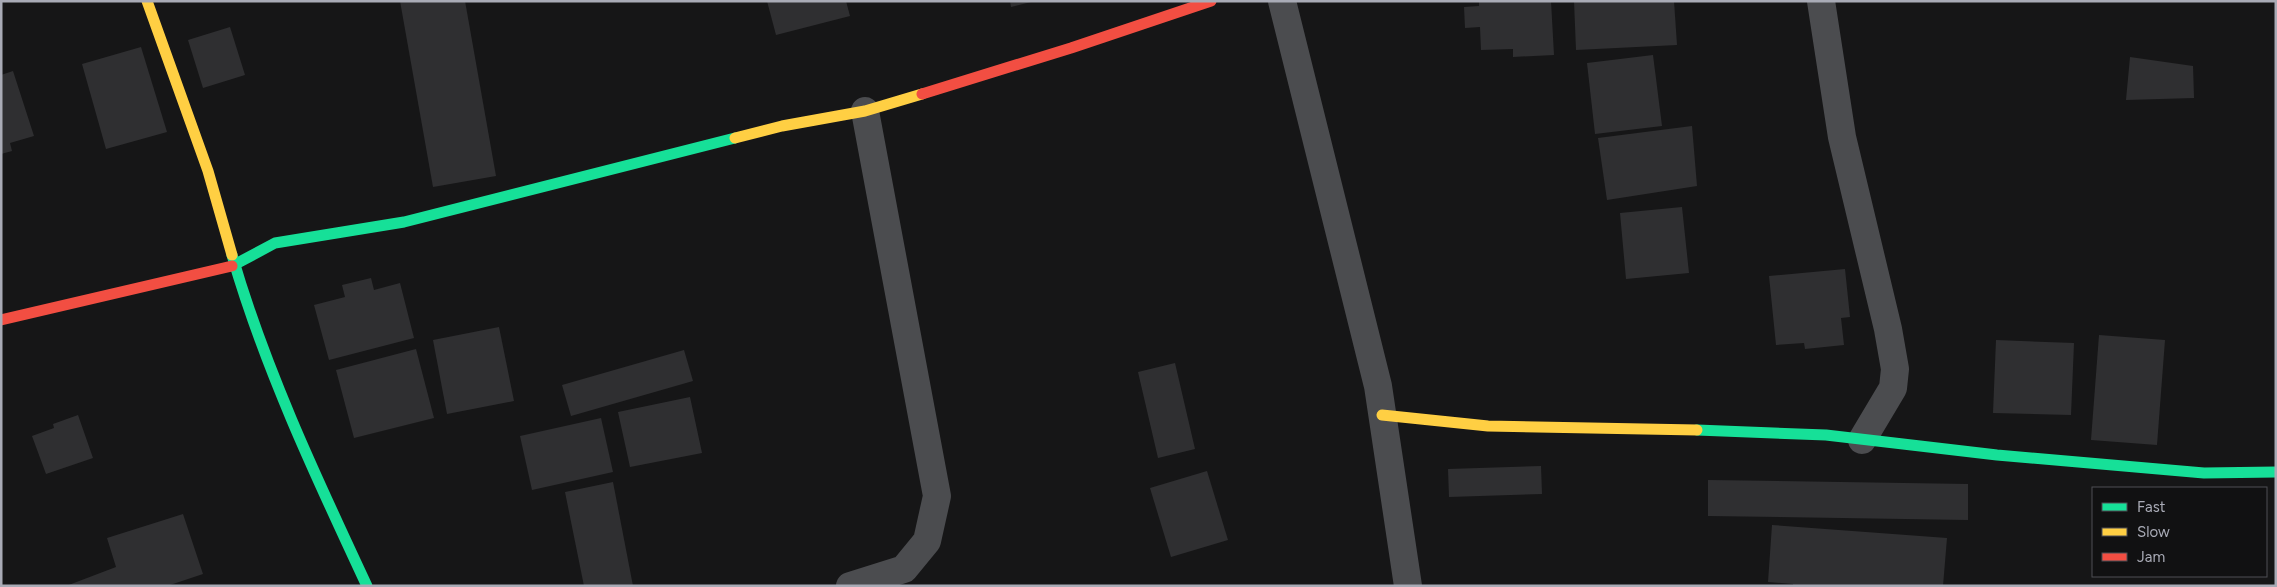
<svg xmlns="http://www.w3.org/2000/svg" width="2277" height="587" viewBox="0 0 2277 587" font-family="Figtree,sans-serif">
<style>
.building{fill:#2f2f31}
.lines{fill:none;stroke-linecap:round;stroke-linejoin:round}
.street{stroke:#4b4c4f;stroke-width:28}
.fast{stroke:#16e098;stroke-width:11}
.slow{stroke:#ffcf43;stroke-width:11}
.jam{stroke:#f24e42;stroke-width:11}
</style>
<rect width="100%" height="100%" fill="#161617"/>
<g class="building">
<path d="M400,1h65l31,175 -63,11z"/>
<path d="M767,1h79l4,15 -74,19z"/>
<path d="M1010,1h21v1l-20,5z"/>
<path d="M1479,1h72l3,54 -41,2v-8l-32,1 -1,-23 -15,1 -1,-21 15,-1z"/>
<path d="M1574,1h100l3,44 -101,5z"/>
<path d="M230,27l15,48 -42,13 -15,-48z"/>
<path d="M141,47l26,85 -61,17 -24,-85z"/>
<path d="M1653,55l9,71 -67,8 -8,-71z"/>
<path d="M2130,57l63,9 1,32 -68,2z"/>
<path d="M13,71l21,65 -24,7 2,8 -11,3v-79z"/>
<path d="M1692,126l5,60 -90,14 -9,-62z"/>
<path d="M1682,207l7,66 -63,6 -6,-66z"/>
<path d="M1845,269l5,48 -9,1 3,27 -39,4 -1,-6 -28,2 -7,-69z"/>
<path d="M371,278l3,12 26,-7 14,55 -85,22 -15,-55 31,-8 -3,-12z"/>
<path d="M499,327l15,74 -67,13 -14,-74z"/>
<path d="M2099,335l66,5 -8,105 -66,-5z"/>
<path d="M1996,340l78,3 -3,72 -78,-2z"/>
<path d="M416,349l18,69 -80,20 -18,-68z"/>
<path d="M684,350l9,31 -122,35 -9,-31z"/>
<path d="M1175,363l20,86 -37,9 -20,-86z"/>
<path d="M690,397l12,56 -72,14 -12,-55z"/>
<path d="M78,415l15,43 -47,16 -14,-38 22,-8 -1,-4z"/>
<path d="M601,418l12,54 -81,18 -12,-54z"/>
<path d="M1541,466l1,28 -93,3 -1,-28z"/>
<path d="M1207,471l21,69 -57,17 -21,-69z"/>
<path d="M1708,480l260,4v36l-260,-4z"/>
<path d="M613,482l20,104h-49l-19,-94z"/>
<path d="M183,514l20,60 -36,12h-101l50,-19 -9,-29z"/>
<path d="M1772,525l175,13 -4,48h-150v-2l-25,-2z"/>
</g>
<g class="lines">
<g class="street">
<path d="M1282,1l96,385 30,200"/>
<path d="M1821,1l21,136 46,192 7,40 -2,19 -31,52"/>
<path d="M850,586l54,-17 23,-28 10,-45 -72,-385"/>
</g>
<g class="fast">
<path d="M232,255c33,114 85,224 135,331"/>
<path d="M232,266l43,-23 129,-21 331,-84"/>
<path d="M1697,430l129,5 171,20 207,18 72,-1"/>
</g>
<g class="slow">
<path d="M147,1l61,170 24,84"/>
<path d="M735,138l47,-12 83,-15 57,-17"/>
<path d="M1382,415l106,11 209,4"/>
</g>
<g class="jam">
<path d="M922,94l149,-46 140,-47"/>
<path d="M1,320l231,-54"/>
</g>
</g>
<rect width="2277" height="587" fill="none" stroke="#a9abb6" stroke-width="5"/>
<rect x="2092" y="487" width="175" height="90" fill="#111112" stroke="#4e4f54"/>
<rect x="2102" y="503" width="25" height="8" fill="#16e098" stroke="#4e4f54"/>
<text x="2137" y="512" font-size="15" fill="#a9abb6">Fast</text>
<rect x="2102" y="528" width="25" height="8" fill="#ffcf43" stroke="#4e4f54"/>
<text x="2137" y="537" font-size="15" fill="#a9abb6">Slow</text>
<rect x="2102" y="553" width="25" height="8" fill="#f24e42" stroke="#4e4f54"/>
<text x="2137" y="562" font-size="15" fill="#a9abb6">Jam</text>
</svg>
